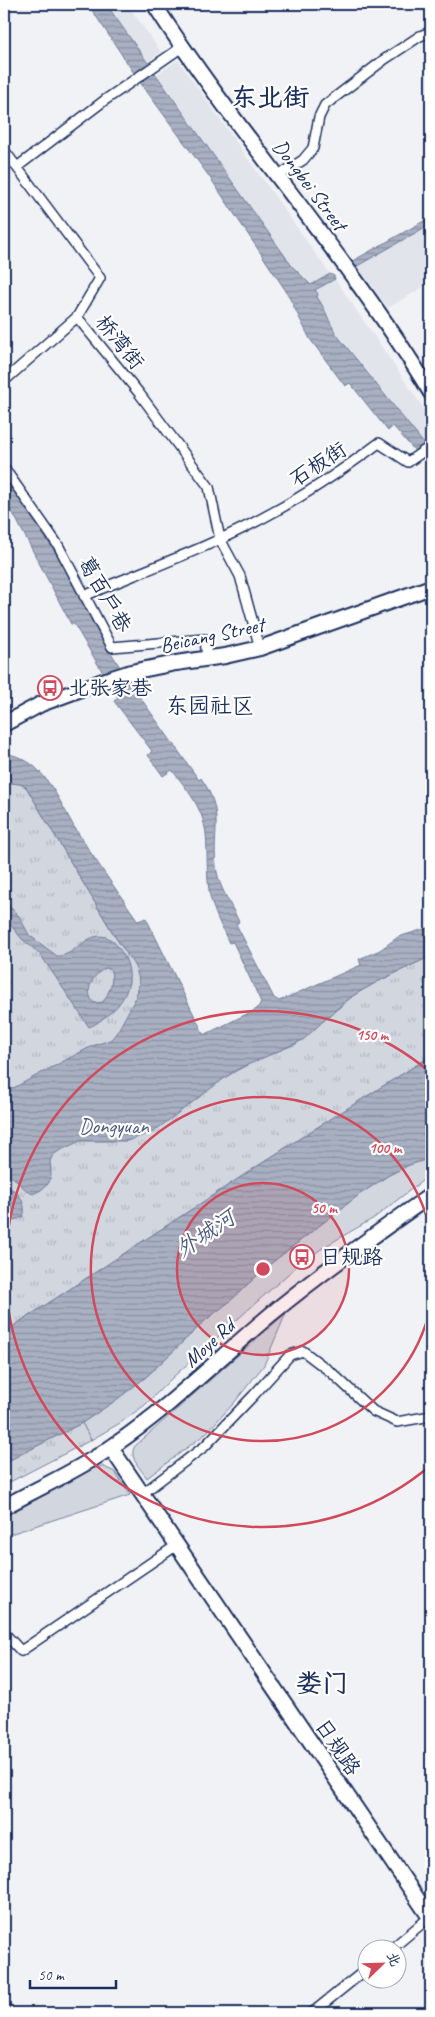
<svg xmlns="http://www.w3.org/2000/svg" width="435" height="2017" viewBox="0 0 435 2017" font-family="Caveat,'LXGW WenKai TC',sans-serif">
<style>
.built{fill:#e1e4ea}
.green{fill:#d2d6df;stroke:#76829e}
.park{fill:url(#park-tufts);stroke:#76829e}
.water{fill:url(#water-rules);stroke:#707c9a;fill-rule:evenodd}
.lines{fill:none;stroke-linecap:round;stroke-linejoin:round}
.street-casing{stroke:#1b2f5e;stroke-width:12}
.secondary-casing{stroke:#1b2f5e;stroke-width:18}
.street{stroke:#fff;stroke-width:9}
.secondary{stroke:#fff;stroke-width:14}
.ring{fill:none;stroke:#d1495b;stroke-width:2.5}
.labels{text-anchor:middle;stroke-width:4.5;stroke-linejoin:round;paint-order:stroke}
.street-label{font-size:21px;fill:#1b2f5e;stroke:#fff}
.poi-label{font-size:21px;fill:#1b2f5e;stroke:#fff;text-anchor:start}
.park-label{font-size:21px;fill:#49597e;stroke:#fff}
.neighbourhood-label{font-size:22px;fill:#1b2f5e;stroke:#fff}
.water-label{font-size:22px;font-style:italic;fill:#4c5c81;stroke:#fff}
.district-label{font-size:26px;font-weight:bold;fill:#1b2f5e;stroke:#fff}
.centre{fill:#d1495b;stroke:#fff;stroke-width:2.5}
.ring-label{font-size:15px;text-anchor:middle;font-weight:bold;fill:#d1495b;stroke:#fff;stroke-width:4.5;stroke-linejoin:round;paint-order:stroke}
</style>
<defs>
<pattern id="park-tufts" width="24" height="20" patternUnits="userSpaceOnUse" patternTransform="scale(1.25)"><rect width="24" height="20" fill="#d2d6df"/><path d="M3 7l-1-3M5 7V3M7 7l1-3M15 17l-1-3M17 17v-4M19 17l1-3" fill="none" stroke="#b4b8c2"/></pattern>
<pattern id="water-rules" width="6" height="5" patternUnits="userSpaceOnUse" patternTransform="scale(1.25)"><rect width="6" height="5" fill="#a8b0c2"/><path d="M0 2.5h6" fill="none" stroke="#8890a1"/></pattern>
</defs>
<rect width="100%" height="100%" fill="#f1f2f5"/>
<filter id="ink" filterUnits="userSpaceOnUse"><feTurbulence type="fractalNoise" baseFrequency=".02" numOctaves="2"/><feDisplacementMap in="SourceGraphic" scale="10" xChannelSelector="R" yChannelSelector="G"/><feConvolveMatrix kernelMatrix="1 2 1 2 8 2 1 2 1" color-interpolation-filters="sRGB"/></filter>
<g filter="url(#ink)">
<g class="built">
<path d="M106,4h21l34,48 -13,10z"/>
<path d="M178,60l152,214 -18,11 -29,-30 -126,-181z"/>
<path d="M431,224v58l-43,26 -31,-42z"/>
<path d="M335,279l96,140v25l-4,3 -95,-120 -3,-10 -13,-20 -1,-7z"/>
</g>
<g class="green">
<path d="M431,1158v16l-57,44 -50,29 -27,19 -125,112 -27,27 -25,18 -29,17 -9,-17 64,-46 61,-58 22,-17 36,-34 95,-74 29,-19 20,-10z"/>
<path d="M286,1313l-22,52 -30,38 -30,32 -57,43c-7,-10 -19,-21 -12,-32z"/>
<path d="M102,1466l13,6 15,23 -126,41v-19l88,-48z"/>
</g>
<g class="park">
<path d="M4,782l16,2 6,3 90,151 103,143 36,-21 41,-16 58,-49 23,-13 54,-26v100l-126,79 -290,190 -11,10z"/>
<path d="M82,1423l9,17 -87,45v-22z"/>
</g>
<g class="water">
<path d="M88,4h18l186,262 19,19 19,-11 4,2 1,3 -20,11 3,4 -1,3c10,14 11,24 20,38l92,115 2,4v22l-8,-21 -8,-4 -22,-25 -5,5 -38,-48 -5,3 -35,-47 -24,-48 -75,-112 -69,-94z"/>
<path d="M431,217v7l-79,45 -3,-6z"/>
<path d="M4,477l75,110 20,46 30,49 70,98 2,-2c26,37 9,56 16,94 3,17 15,34 22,50l-3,2 38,74 5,3 82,-36 -2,-6 21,-9 18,-13 33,-10v29l-54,26 -23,13 -20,16 -31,29 -69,31 -81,61 -26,9h-47l-21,10 -6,4 -3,6 1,14 -3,9 -7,6 -8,4c-12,-4 -15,-18 -29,-20v-81l88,-47 18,-6c7,-6 12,-17 17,-26 22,-37 10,-44 -11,-76l-90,-151 -6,-3 -16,-2v-29c12,2 21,6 31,14 17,16 27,38 38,58 20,33 43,64 65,96l8,-3 58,117 53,-26 4,-7 -28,-60 -4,1c-7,-15 -15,-31 -19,-47 -4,-20 -2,-41 -4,-62 -3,-26 -19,-45 -34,-64l-9,6 -15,-21 4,-4 -38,-50 4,-3 -44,-74h-3l-57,-109 -10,-15z"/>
<path d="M4,894l3,10 12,12 10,19 28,21c18,1 29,-25 49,-19 6,2 11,8 14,13 18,24 8,51 -15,67 -5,4 -10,8 -16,10l-49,-73 -18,-15 -18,-22zM106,968l4,1c5,11 -1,24 -7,33l-9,1c-11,-12 -1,-29 12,-35z"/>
<path d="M431,1056v102l-22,7 -20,10 -29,19 -95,74 -36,34 -22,17 -61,58 -31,24 -33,22 -78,40v-128l11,-10 290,-190z"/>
<path d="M4,1186c14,3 24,18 19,31l-19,6z"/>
</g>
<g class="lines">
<defs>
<g id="street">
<path d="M4,150l96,128 -23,39 62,76 70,94 11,52 20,37 20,72"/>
<path d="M17,167l88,-67 77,-53"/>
<path d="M278,176l25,-16 10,-12 6,-31 6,-12 60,-46 35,-23 11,-4"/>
<path d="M4,381l73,-64"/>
<path d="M4,468l54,77 54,102 93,-8 2,20"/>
<path d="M84,596c63,-27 127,-49 186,-82 39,-21 74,-45 109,-71l29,19 23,-16"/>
<path d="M142,1494l63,-48 48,-50 37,-41 13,-4 29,22 41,38 24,11 34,-6"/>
<path d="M4,1639l3,-3 14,15 156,-106"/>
<path d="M390,1950l41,-34"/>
<path d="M312,2013l56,-45"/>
</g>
<g id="secondary">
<path d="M154,4c86,134 195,253 277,389"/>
<path d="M4,724l37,-20 62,-23 28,-9 45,-9 49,-7 35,-8 171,-61"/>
<path d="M111,1448l320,471"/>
<path d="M4,1507c36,-20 75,-37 109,-61 57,-39 105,-87 157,-131 52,-43 106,-81 161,-120"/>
</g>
</defs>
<use href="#street" class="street-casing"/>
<use href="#secondary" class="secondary-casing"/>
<use href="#street" class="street"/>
<use href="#secondary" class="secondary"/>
</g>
</g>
<circle cx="263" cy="1269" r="86" fill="#d1495b" fill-opacity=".12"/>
<g class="ring">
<circle cx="263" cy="1269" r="86"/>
<path d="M431 1305A172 172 0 1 1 431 1233"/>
<path d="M431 1465A258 258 0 1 1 431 1073"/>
</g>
<defs>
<symbol id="bus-ring" viewBox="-11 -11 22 22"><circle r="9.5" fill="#fff" stroke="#d1495b" stroke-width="1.5"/><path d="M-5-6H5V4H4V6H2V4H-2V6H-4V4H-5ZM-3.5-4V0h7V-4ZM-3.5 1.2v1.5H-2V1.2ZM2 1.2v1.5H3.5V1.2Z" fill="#d1495b"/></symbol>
</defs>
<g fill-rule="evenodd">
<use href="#bus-ring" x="36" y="674" width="28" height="28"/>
<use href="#bus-ring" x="288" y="1243" width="28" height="28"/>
</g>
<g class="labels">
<g class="street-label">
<text transform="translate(310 185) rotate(53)" y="7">Dongbei Street</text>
<text transform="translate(120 342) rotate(51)" y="7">桥湾街</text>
<text transform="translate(318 464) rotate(-33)" y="7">石板街</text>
<text transform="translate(105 594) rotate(60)" y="7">葛百户巷</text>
<text transform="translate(212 635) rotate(-12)" y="7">Beicang Street</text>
<text transform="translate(209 1343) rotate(-42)" y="7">Moye Rd</text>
<text transform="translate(338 1747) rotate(56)" y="7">日规路</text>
</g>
<g class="poi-label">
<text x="68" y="695">北张家巷</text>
<text x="320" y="1264">日规路</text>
</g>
<g class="park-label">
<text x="114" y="1133">Dongyuan</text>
</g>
<g class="neighbourhood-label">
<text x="210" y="713">东园社区</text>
</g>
<g class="water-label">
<text transform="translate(205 1233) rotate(-34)" y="8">外城河</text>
</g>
<g class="district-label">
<text x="270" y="106">东北街</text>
<text x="322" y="1692">娄门</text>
</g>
</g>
<circle cx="263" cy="1269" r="8" class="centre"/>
<g class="ring-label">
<text x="372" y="1040">150 m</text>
<text x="385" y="1153">100 m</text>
<text x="324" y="1213">50 m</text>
</g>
<rect width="435" height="2017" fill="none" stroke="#fff" stroke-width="20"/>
<rect x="10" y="10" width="415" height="1997" fill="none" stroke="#1b2f5e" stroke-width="2" filter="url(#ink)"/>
<g transform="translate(382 1964) rotate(67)"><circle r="24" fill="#ffffff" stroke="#a4acbf"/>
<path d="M0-4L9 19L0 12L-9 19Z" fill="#d1495b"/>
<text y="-8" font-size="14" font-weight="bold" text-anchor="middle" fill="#1b2f5e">北</text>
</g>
<path d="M30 1980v8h86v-8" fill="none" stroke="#1b2f5e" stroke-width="2.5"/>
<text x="38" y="1980" font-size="15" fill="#1b2f5e" stroke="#ffffff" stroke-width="4" paint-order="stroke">50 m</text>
</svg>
